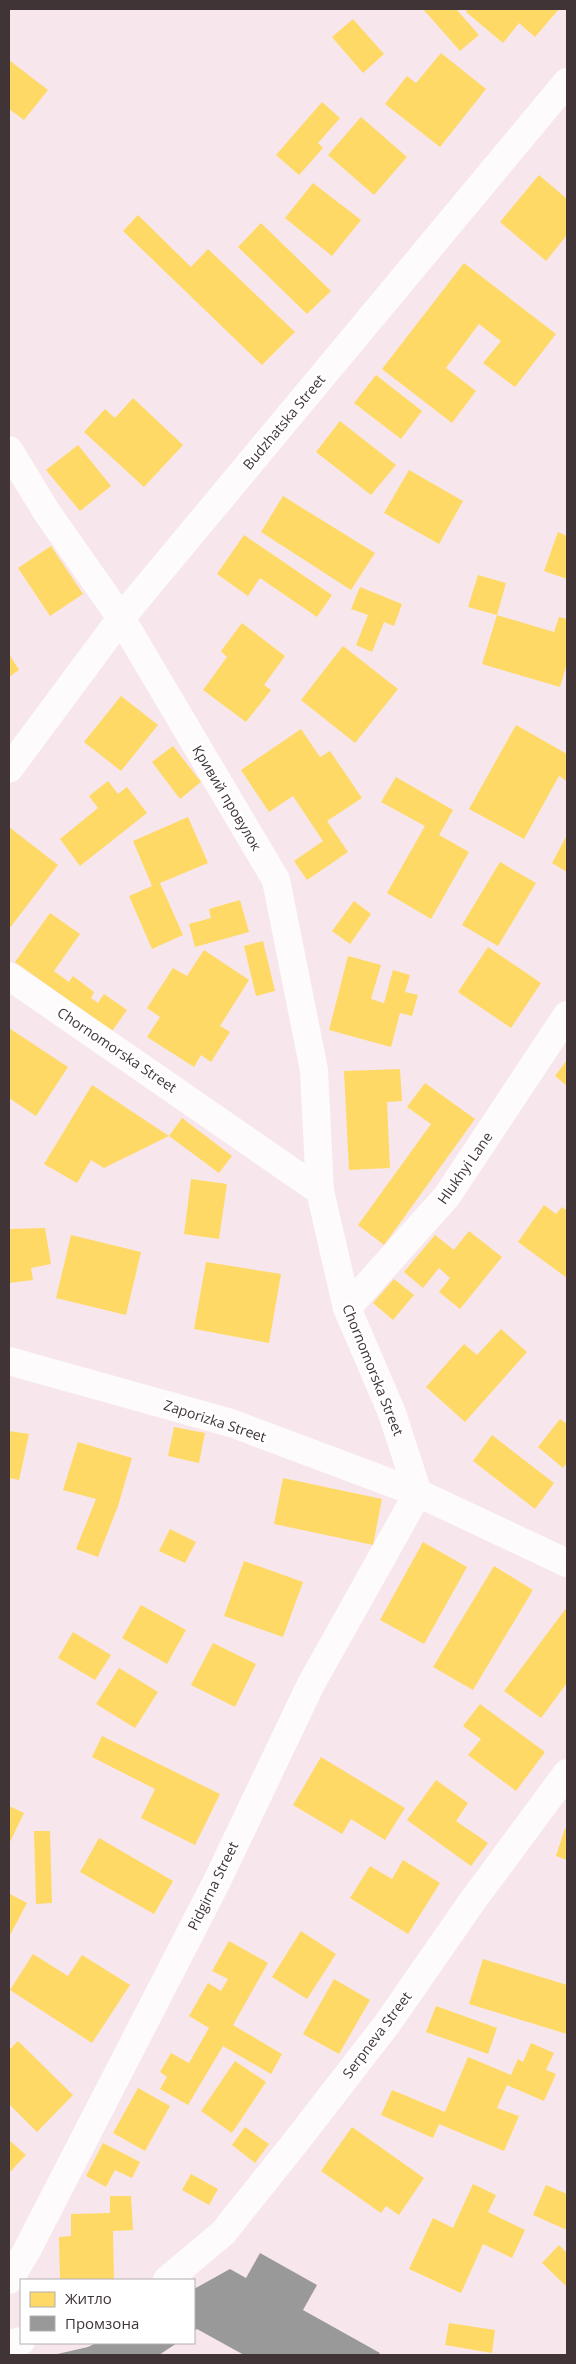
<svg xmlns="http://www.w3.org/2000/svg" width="576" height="2364" viewBox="0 0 576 2364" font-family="'Open Sans',sans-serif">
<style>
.homes{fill:#ffd966}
.industry{fill:#999}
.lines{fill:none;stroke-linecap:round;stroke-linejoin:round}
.minor{stroke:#fefbfc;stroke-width:28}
.labels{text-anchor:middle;stroke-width:5;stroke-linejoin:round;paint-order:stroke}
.street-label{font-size:14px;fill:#413437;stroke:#fff}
</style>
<rect width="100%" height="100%" fill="#f7e7ec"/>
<g class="homes">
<path d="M423,9h33l23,26 -19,16z"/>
<path d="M468,9h91l-24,28 -16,-14 -16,20 -37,-31z"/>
<path d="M353,19l31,35 -21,19 -31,-36z"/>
<path d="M441,53l45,36 -46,58 -55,-43 22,-28 9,7z"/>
<path d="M9,60l39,30 -24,30 -15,-11z"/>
<path d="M322,102l18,16 -22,25 5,5 -24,27 -23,-20z"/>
<path d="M361,117l46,40 -33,38 -46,-40z"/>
<path d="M539,175l28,24v36l-21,26 -46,-39z"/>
<path d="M313,183l48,37 -29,36 -47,-38z"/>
<path d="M138,215l53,52 17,-18 87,83 -33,33 -139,-134z"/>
<path d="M261,223l70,68 -24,23 -69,-67z"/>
<path d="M464,263l92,71 -41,53 -32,-24 18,-22 -22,-17 -33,44 30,23 -24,32 -70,-54z"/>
<path d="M376,375l46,36 -21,28 -47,-36z"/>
<path d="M133,398l50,47 -39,42 -60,-55 21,-23 10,9z"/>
<path d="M340,421l56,44 -25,30 -55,-43z"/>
<path d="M78,445l33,41 -31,25 -34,-41z"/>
<path d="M409,470l54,31 -24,43 -55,-31z"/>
<path d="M283,496l92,57 -24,37 -90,-58z"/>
<path d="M558,532l9,4v43l-23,-8z"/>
<path d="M244,535l88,60 -15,22 -57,-39 -12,18 -31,-22z"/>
<path d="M51,546l32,48 -33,22 -32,-48z"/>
<path d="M478,575l28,8 -9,32 -29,-8z"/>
<path d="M360,587l42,17 -8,22 -10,-4 -12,30 -16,-7 12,-30 -17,-6z"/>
<path d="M497,615l57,17 5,-15 8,2v44l-7,24 -78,-23z"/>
<path d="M242,623l43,33 -21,29 7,5 -25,32 -43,-32 24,-33 -6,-6z"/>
<path d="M343,646l55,43 -43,54 -54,-43z"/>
<path d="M9,654l10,16 -10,7z"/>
<path d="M121,696l37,29 -37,46 -37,-29z"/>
<path d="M516,725l51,29v27l-8,-5 -35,63 -55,-30z"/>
<path d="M301,729l19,28 10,-6 32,47 -35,23 21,31 -41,28 -13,-19 29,-20 -30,-45 -24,16 -28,-42z"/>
<path d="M173,746l28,36 -21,17 -28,-37z"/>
<path d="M396,777l57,33 -14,25 30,17 -38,67 -44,-26 38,-67 -44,-24z"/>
<path d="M108,781l10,13 9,-7 20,26 -67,53 -20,-27 38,-31 -9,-12z"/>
<path d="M188,817l20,46 -48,20 23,52 -31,14 -23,-53 23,-10 -19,-45z"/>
<path d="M9,827l49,38 -49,64z"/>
<path d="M567,835v37l-15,-9z"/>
<path d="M500,862l36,21 -38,63 -36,-21z"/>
<path d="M240,900l9,32 -54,15 -6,-23 22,-6 -2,-9z"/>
<path d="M354,901l17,13 -21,30 -18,-13z"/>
<path d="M50,913l30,21 -26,37 15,11 4,-6 21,16 -3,6 7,5 6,-9 23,16 -15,21 -97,-69z"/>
<path d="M263,941l12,50 -19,5 -12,-50z"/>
<path d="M488,947l53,36 -30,45 -53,-36z"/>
<path d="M204,950l45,30 -29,46 10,6 -19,30 -10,-7 -7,12 -47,-30 13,-20 -13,-9 26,-40 14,8z"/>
<path d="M348,956l33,9 -10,34 13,4 9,-33 17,5 -5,17 13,3 -6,21 -12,-3 -9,34 -62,-17z"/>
<path d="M9,1028l59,39 -32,49 -27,-18z"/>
<path d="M567,1060v26l-12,-10z"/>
<path d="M400,1069l2,32 -15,1 3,66 -41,2 -5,-99z"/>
<path d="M425,1083l50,36 -91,126 -26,-20 73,-101 -24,-17z"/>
<path d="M92,1085l77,51 -65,32 -13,-8 -14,23 -33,-19z"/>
<path d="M182,1118l50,38 -13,17 -50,-37z"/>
<path d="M191,1179l36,5 -8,55 -35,-5z"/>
<path d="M544,1205l12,9 6,-7 5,4v67l-49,-36z"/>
<path d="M45,1228l6,36 -20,4 2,12 -24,3v-54z"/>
<path d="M469,1231l33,26 -42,52 -21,-17 11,-14 -11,-10 -16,20 -19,-16 31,-37 19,15z"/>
<path d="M71,1235l70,17 -15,63 -70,-17z"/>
<path d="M206,1262l75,12 -12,69 -75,-14z"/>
<path d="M394,1279l20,16 -21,25 -20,-17z"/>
<path d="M501,1329l26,23 -62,70 -39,-35 38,-43 13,11z"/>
<path d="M560,1419l7,5v39l-4,5 -25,-21z"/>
<path d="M174,1427l31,6 -6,30 -31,-7z"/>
<path d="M9,1431l20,3 -10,46 -10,-2z"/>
<path d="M492,1435l62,48 -19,26 -62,-48z"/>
<path d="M78,1442l54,16 -14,48 -20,51 -22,-8 20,-50 -33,-9z"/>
<path d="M283,1478l99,21 -9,46 -99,-21z"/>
<path d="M170,1529l26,13 -11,21 -26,-12z"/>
<path d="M423,1542l44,25 -43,77 -44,-24z"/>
<path d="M244,1561l59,21 -20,55 -59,-21z"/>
<path d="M494,1566l39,24 -60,100 -40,-23z"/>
<path d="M141,1605l45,25 -19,34 -45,-26z"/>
<path d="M567,1607v76l-26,35 -37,-27z"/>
<path d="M73,1632l38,23 -16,25 -37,-22z"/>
<path d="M213,1643l43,21 -21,43 -44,-22z"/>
<path d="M119,1668l39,24 -23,36 -39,-24z"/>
<path d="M480,1704l65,48 -29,39 -48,-36 13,-16 -18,-13z"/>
<path d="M102,1736l118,58 -25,51 -54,-27 14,-29 -63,-32z"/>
<path d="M321,1757l84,51 -20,32 -34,-21 -9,15 -49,-29z"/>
<path d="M436,1780l32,23 -12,18 32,22 -17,23 -64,-46z"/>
<path d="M9,1806l15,7 -14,29h-1z"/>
<path d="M565,1828l2,1v31l-11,-4z"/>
<path d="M34,1831h16l2,72 -16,1z"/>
<path d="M99,1838l74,43 -19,33 -74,-42z"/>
<path d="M403,1860l37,23 -32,51 -58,-36 20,-32 22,13z"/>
<path d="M10,1894l17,9 -18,34v-41z"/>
<path d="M301,1931l35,23 -29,45 -35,-22z"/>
<path d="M229,1941l39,22 -35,62 49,29 -11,20 -48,-28 -35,59 -28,-16 7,-12 -7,-5 11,-19 18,10 20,-35 -20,-12 19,-33 13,8 7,-12 -16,-8z"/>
<path d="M33,1954l35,22 14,-21 48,30 -38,58 -82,-53z"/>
<path d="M483,1959l84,26v49l-98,-30z"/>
<path d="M334,1979l36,21 -31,54 -36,-20z"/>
<path d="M436,2006l61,22 -9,26 -62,-22z"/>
<path d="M18,2041l55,54 -36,37 -28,-28v-54z"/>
<path d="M531,2043l23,10 -8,17 10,4 -12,27 -37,-16 -10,23 22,8 -15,35 -65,-27 -6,14 -52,-23 11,-25 53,22 23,-55 43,18 7,-16 5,3z"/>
<path d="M235,2061l31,21 -34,51 -31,-22z"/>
<path d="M138,2088l32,18 -25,45 -32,-18z"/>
<path d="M245,2127l24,17 -14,19 -23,-18z"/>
<path d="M352,2127l72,51 -25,37 -13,-9 -5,7 -60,-42z"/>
<path d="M9,2140l17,15 -17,18z"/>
<path d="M103,2143l37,19 -8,16 -17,-8 -9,17 -20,-11z"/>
<path d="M191,2174l27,15 -9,16 -27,-15z"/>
<path d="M473,2184l23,11 -8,17 37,18 -13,28 -29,-14 -22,49 -52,-24 24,-51 20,10z"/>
<path d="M546,2185l21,9v36l-34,-15z"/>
<path d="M110,2196h21l2,34 -20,1 1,49h-54l-1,-43 12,-1v-22l39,-1z"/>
<path d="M559,2245l8,8v34l-25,-24z"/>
<path d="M449,2323l46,7 -3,23 -47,-8z"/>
</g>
<g class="industry">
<path d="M260,2253l57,32 -14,25 77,43 -2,2h-134l-47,-26 -3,2v-42l36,-20 16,9z"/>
<path d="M96,2343h81l-18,12h-106l35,-8z"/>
</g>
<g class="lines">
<g class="minor">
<path d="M9,450l37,61 75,107 155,262 38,190 6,121"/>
<path d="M9,769l112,-151 446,-536"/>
<path d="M9,976l311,215 27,117 45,105 26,80 149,70"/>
<path d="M347,1308l100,-112 120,-181"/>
<path d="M9,1361l222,62 187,70 -107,191 -94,197 -191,371 -17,28"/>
<path d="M167,2280l56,-47 75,-94 89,-115 84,-121 96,-130"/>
<path d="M9,2344l12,-3"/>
</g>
</g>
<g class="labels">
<g class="street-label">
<text transform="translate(284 422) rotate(-50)" y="5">Budzhatska Street</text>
<text transform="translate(227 798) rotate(59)" y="5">Кривий провулок</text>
<text transform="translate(117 1050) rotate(34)" y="5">Chornomorska Street</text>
<text transform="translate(465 1168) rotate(-55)" y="5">Hlukhyi Lane</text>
<text transform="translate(373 1370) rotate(68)" y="5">Chornomorska Street</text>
<text transform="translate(215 1421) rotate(18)" y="5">Zaporizka Street</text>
<text transform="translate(213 1886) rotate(-64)" y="5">Pidgirna Street</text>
<text transform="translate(377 2035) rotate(-53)" y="5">Serpneva Street</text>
</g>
</g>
<rect width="576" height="2364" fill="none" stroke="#413437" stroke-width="20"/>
<rect x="20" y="2279" width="175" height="65" fill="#ffffff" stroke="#b3aeaf"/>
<rect x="30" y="2292" width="25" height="15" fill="#ffd966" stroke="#b3aeaf"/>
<text x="65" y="2304" font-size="15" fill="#413437">Житло</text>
<rect x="30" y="2316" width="25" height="15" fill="#999999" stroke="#b3aeaf"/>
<text x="65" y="2329" font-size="15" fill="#413437">Промзона</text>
</svg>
